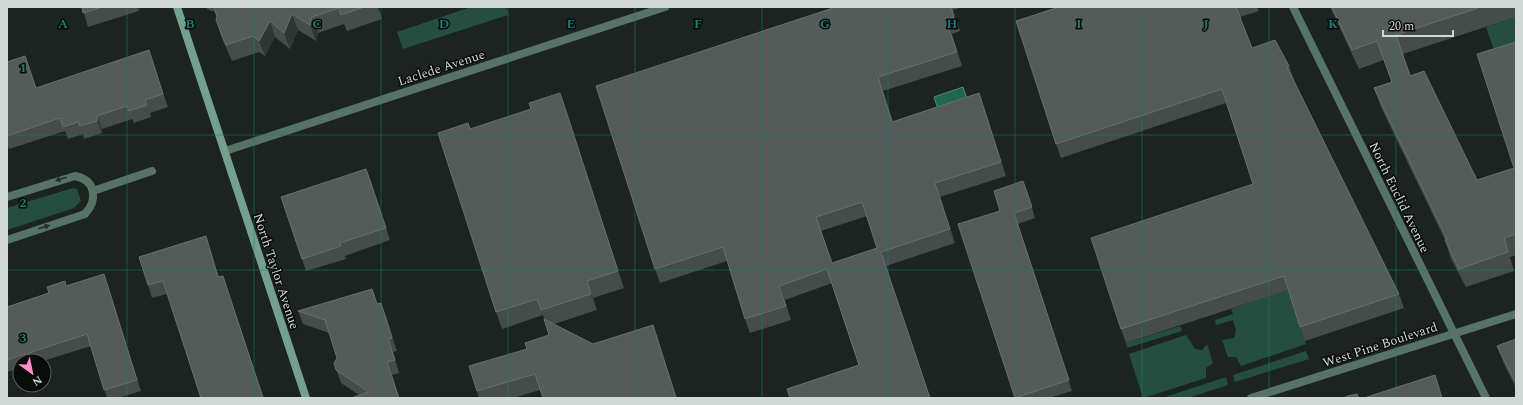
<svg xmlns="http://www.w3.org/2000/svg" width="1523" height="405" viewBox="0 0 1523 405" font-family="Spectral,serif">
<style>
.green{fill:#254d40}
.water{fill:#1f6751;stroke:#558979}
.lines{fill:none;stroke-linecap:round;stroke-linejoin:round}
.street{stroke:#577267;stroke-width:8}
.secondary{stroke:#74a08f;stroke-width:8}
.wall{fill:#444d4a;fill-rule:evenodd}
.shaded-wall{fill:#2d3733}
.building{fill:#535c58;stroke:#67706c;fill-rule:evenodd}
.oneway{fill:#24302b}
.grid{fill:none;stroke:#197b73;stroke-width:1;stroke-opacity:0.55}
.labels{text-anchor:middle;stroke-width:3;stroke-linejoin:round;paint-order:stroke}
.street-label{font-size:13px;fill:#d2d8d5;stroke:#090c0b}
.grid-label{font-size:13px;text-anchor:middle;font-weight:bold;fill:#197b73;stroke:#090c0b;stroke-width:3;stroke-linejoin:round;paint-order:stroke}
</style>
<rect width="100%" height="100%" fill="#1b2421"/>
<g class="green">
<path d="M471,7h35l2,8 -105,34 -6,-17z"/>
<path d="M1516,17v26l-22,7 -8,-23z"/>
<path d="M73,188l4,1 4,12 -7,7 -67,22v-22z"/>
<path d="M1289,289l17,55 -65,22 -5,-9h-8l-6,-17 12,-2 2,-8 -3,-10 -17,5 -1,-5 18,-6 -2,-5z"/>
<path d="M1180,326l2,5 -55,17 -1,-5z"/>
<path d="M1186,335l9,14 7,1 5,-6 6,19 -7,5v10l-63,20 -14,-44z"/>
<path d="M1306,351l3,8 -74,23 -2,-7z"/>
<path d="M1226,377l2,8 -40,13h-26z"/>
</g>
<path class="water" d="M963,87l5,15 -29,10 -5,-15z"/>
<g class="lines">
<g class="street">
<path d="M1293,7l193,391"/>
<path d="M225,151l440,-144"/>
<path d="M93,191l59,-20"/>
<path d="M7,197l68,-21c21,4 23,24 10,38l-78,26"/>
<path d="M1251,398l265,-84"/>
</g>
<path class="secondary" d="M177,7l129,391"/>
</g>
<g class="wall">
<path d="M82,7h58l-1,4 -51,16z"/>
<path d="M207,7h171l4,12 -35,12 -3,-7 -26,9 -2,8 -18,-11 -8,19 -15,-12 -10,19 -6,-4 -27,9 -11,-25 -5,-16 1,-3 -2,-5 -8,-3z"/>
<path d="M836,7h126l-9,3 7,21 -8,3 10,32 -79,25 10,30 91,-14 22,69 -66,21 15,46 -69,23 -27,99 -27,-82 -47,17 6,20 -41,13 -5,-14 -18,-58 -67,22 -5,-14zM867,216l10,32 -45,15 -11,-32z"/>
<path d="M1059,7h198l2,4 -19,6 12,31 37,18 5,14 -1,1 106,213 5,14 -99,33 -17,-51 -162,53 -5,-14 132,-145 -27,-81 -165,55 -5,-14z"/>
<path d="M1330,7h186v10l-113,37 8,22 66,104 37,-12 2,-126v213l-6,2 4,14 -48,16 -15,-28 -6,-19 -64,-133 -7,-19 18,-6 -8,-22 -25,9z"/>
<path d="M25,56l11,32 117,-25 15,44 -18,6 1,4 -17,6 -2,-4 -30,10v4l-18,6 -1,-5 -15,5 -3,-8 -56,18 -2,-6v-81z"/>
<path d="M566,109l58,179 -31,10 4,12 -43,14 39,20 60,-19 5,16 19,57h-134l-3,-8 -27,8h-34l-2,-7 50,-42 22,-14 -6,-20 -41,14 -6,-17 -28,-189 2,6z"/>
<path d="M371,181l19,59 -45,16 1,3 -40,12 -4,-12z"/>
<path d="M1027,191l8,27 -17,6 54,167 -23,7h-34l-15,-187z"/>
<path d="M210,249l9,28 8,12 37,109h-63l-34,-104 -15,4 -4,-13z"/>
<path d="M66,286h42l33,105 -23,7h-11l-16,-52 -48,15h-23v7l-13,4v-65l42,-14z"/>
<path d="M377,304l9,12 11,35 -4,1 6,21 -7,2 7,23 -40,-3 -18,-12 -7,-20 3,-5 -8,-25 -26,-9 -5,-13z"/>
<path d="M1516,339v49l-12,-24 -7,-18z"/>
</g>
<g class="shaded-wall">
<path d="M137,7h3l-1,4z"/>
<path d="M951,7l2,3 7,21 -6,-14z"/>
<path d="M292,14l6,16 -8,19 -6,-16z"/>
<path d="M312,17l6,16 -2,8 -6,-16z"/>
<path d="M946,20l6,14 10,32 -5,-14z"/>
<path d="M270,21l5,16 -10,19 -6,-15z"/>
<path d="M149,50l4,13 15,44 -5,-13z"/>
<path d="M878,77l5,14 15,45 -6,-14z"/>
<path d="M560,93l6,16 58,179 -6,-17z"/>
<path d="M979,93l5,14 22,69 -5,-14z"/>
<path d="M97,116l5,13v4l-5,-12z"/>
<path d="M366,169l5,12 19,59 -4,-12z"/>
<path d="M935,183l5,14 15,46 -5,-14z"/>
<path d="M1014,213l4,11 54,167 -3,-11z"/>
<path d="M206,236l4,13 13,41 -5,-13z"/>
<path d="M104,274l4,12 33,105 -4,-11z"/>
<path d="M223,276l4,13 37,109h-1z"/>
<path d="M587,281l6,17 4,12 -6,-16z"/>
<path d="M779,286l6,14 6,20 -5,-14z"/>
<path d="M381,303l5,13 11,35 -5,-13z"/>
<path d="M653,325l5,16 19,57h-1z"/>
<path d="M388,339l5,13 6,21 -4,-13z"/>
<path d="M387,362l5,13 7,23z"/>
</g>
<g class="building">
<path d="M82,7h20l-19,6z"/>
<path d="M214,7h150l-23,8 -2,-7 -27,9 -2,8 -18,-11 -8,19 -14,-12 -11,20 -6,-5 -27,9 -10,-25 1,-3z"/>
<path d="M836,7h115l3,10 -8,3 11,32 -79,25 14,45 87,-29 22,69 -66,21 15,46 -69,23 49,146h-140l-3,-9 72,-24 -32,-96 -48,17 7,20 -41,13 -22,-72 -68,22 -59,-183zM862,202l15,46 -45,15 -16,-46z"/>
<path d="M1059,7h177l16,41 23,-8 14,26 -2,1 112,227 -99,33 -16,-51 -163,53 -30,-91 162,-54 -31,-95 -166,55 -40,-123z"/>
<path d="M1332,7h149l-85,28 14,41 14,-5 53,109 37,-12 -37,-114 39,-12v192l-12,4 4,14 -49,17 -14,-29 2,-1 -73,-151 18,-6 -15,-41 -25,9z"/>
<path d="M149,50l14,44 -18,6 2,5 -18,6 -2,-5 -30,10v5l-17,5 -2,-4 -15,5 -3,-9 -53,18v-74l18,-6 11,32z"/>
<path d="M560,93l58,178 -31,10 4,13 -50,16 -4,-11 -41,13 -58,-179 30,-10 2,6 61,-20 -2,-6z"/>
<path d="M366,169l20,59 -46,15 1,3 -39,13 -21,-62z"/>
<path d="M1023,181l9,26 -18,6 55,167 -54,18 -57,-174 42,-13 -6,-20z"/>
<path d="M206,236l12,41 5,-1 40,122h-62l-38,-117 -15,4 -9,-28z"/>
<path d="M104,274l33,106 -33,10 -17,-56 -80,26v-53l42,-14 -2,-6 18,-6 1,5z"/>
<path d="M372,289l5,15 4,-1 11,35 -4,1 7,21 -8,2 12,36h-48l18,-6 -33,-22 -2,-7 3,-5 -12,-38 -27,-9z"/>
<path d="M544,319l49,25 60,-19 23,73h-133l-8,-24 -58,17 -8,-25 58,-17 -2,-6 24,-8z"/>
<path d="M1516,339v44l-19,-37z"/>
<path d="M1435,375l7,23h-78z"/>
<path d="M1357,394l2,4h-16l5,-2z"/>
</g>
<defs><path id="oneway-solid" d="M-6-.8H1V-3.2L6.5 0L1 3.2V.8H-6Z"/></defs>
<g class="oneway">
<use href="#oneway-solid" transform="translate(61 179) rotate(163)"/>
<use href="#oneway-solid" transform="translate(44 227) rotate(-18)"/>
</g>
<path class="grid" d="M127,7v391M254,7v391M381,7v391M508,7v391M635,7v391M762,7v391M888,7v391M1015,7v391M1142,7v391M1269,7v391M1396,7v391M7,135h1509M7,270h1509"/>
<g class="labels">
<g class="street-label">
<text transform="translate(441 67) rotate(-18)" y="5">Laclede Avenue</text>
<text transform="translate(1400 197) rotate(64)" y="5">North Euclid Avenue</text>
<text transform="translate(277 271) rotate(72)" y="5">North Taylor Avenue</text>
<text transform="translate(1380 344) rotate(-18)" y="5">West Pine Boulevard</text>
</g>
</g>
<g class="grid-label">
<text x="63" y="28">A</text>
<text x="190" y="28">B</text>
<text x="317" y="28">C</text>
<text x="444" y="28">D</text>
<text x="571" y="28">E</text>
<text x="698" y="28">F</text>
<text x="825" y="28">G</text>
<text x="952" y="28">H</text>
<text x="1079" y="28">I</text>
<text x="1206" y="28">J</text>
<text x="1333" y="28">K</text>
<text x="23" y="72">1</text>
<text x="23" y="207">2</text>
<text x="23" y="342">3</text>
</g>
<rect width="1523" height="405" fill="none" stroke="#d2d8d5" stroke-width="16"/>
<g transform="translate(32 373) rotate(147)"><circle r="19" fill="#090c0b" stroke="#595e5c"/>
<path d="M0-3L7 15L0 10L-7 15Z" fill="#fb8fc5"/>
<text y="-6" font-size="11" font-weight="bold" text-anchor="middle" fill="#d2d8d5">N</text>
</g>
<path d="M1383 30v6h70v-6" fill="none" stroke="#d2d8d5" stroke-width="2"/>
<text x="1389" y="30" font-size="12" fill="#d2d8d5" stroke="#090c0b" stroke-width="3" paint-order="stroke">20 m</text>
</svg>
